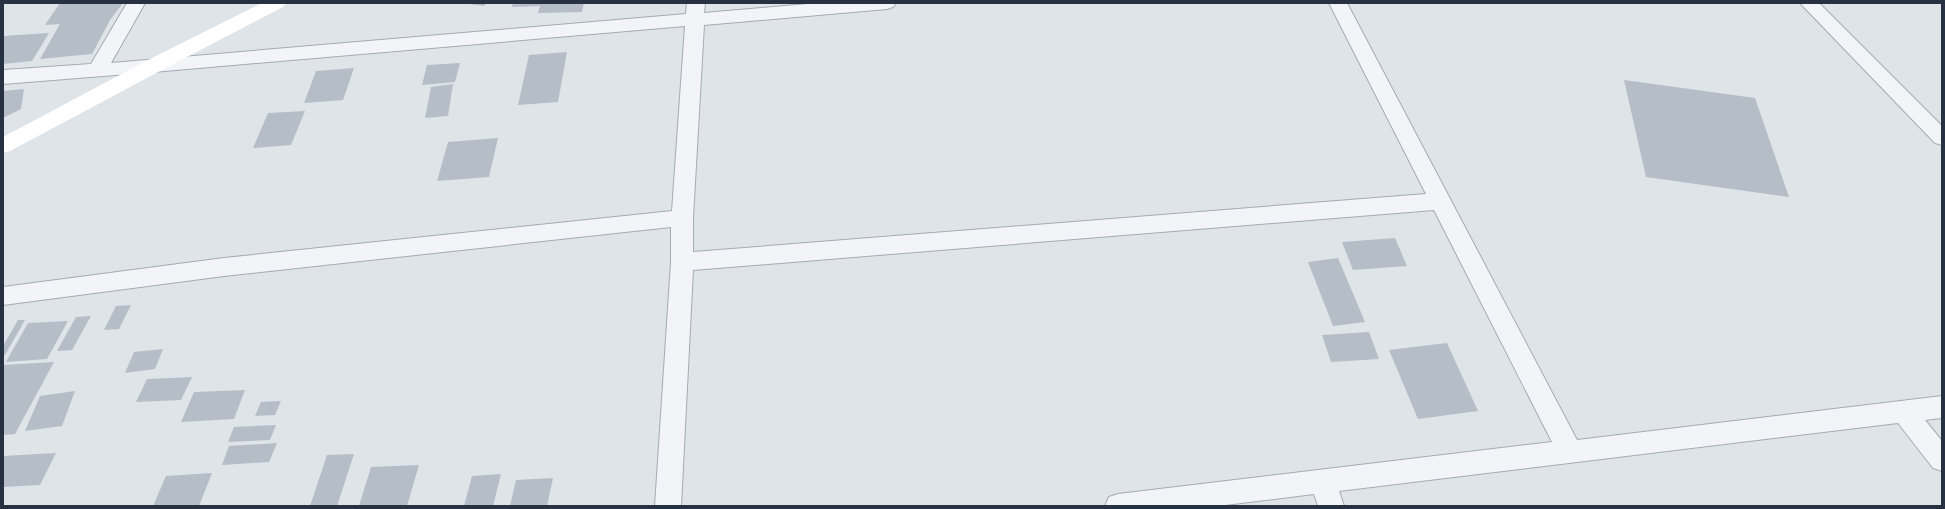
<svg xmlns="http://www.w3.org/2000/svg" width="1945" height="509" viewBox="0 0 1945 509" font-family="Cabin,sans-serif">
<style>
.building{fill:#b5bdc7}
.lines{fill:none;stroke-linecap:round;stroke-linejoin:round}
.street-casing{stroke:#a4abb4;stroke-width:2}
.street{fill:#f2f4f7;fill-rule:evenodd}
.secondary{fill:#fff;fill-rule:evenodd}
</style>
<rect width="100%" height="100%" fill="#dfe4e9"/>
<g class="building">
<path d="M60,3h63l-13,17 -18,34 -52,5 20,-35 -15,1z"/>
<path d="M462,3h24l-2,3z"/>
<path d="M513,3h71l-2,9 -44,1 2,-7 -28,1z"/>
<path d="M49,33l-17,28 -29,3v-28z"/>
<path d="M567,52l-9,50 -40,3 11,-50z"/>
<path d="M460,63l-5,19 -33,3 5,-20z"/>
<path d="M354,68l-11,32 -39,3 12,-32z"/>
<path d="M1624,80l131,18 34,99 -143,-20z"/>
<path d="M453,84l-5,32 -23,2 6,-31z"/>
<path d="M24,89l-3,20 -18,9v-27z"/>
<path d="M305,111l-14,34 -38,3 15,-35z"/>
<path d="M498,138l-9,39 -52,4 11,-39z"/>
<path d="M1395,238l12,28 -54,4 -11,-28z"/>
<path d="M1338,258l27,64 -32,4 -25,-64z"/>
<path d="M131,305l-12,24 -15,1 12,-24z"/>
<path d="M91,316l-19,34 -15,1 19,-34z"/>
<path d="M18,320h7l-20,35h-2v-9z"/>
<path d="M68,321l-21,38 -41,3 22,-39z"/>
<path d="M1369,332l10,27 -48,3 -9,-27z"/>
<path d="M1447,343l31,68 -60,8 -29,-69z"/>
<path d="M163,349l-8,20 -30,4 9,-21z"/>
<path d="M54,362l-39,72 -12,1v-70z"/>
<path d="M192,377l-11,23 -45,2 11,-23z"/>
<path d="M245,390l-11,29 -53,3 13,-30z"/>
<path d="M75,391l-13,35 -37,5 15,-35z"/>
<path d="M281,401l-6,14 -20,1 6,-14z"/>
<path d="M276,425l-6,15 -42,2 6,-15z"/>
<path d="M277,443l-8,19 -47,3 7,-19z"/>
<path d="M56,453l-16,32 -37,2v-31z"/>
<path d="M354,454l-17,52h-27l17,-51z"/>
<path d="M419,465l-12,41h-48l12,-39z"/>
<path d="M212,473l-13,33h-46l13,-30z"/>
<path d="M501,474l-8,32h-29l8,-30z"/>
<path d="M553,478l-6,28h-37l6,-26z"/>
</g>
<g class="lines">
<defs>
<g id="street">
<path d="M127,3h18l-34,60 575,-49 1,-11h18l-1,10 115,-10h77l-3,4 -6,2 -183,16 -11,193v34l733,-58 -97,-191h18l230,437 365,-44v22l-17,2 17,21v30l-9,-3 -35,-45 -559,68 5,15h-26l-4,-12 -97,12h-112l4,-9 9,-3 434,-52 -118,-232 -741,60 -12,236h-26l16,-244v-35l-447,49 -221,29v-18l221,-29 448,-47 13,-185 -532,46 -150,12v-14l88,-6z"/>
<path d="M1800,3h19l123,123v19l-7,-2z"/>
</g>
</defs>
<use href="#street" class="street-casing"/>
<use href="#street" class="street"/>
<path class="secondary" d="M262,3h24l-3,4 -123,64 -150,80 -7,2v-16l143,-76z"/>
</g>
<rect width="1945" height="509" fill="none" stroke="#263242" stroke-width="8"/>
</svg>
